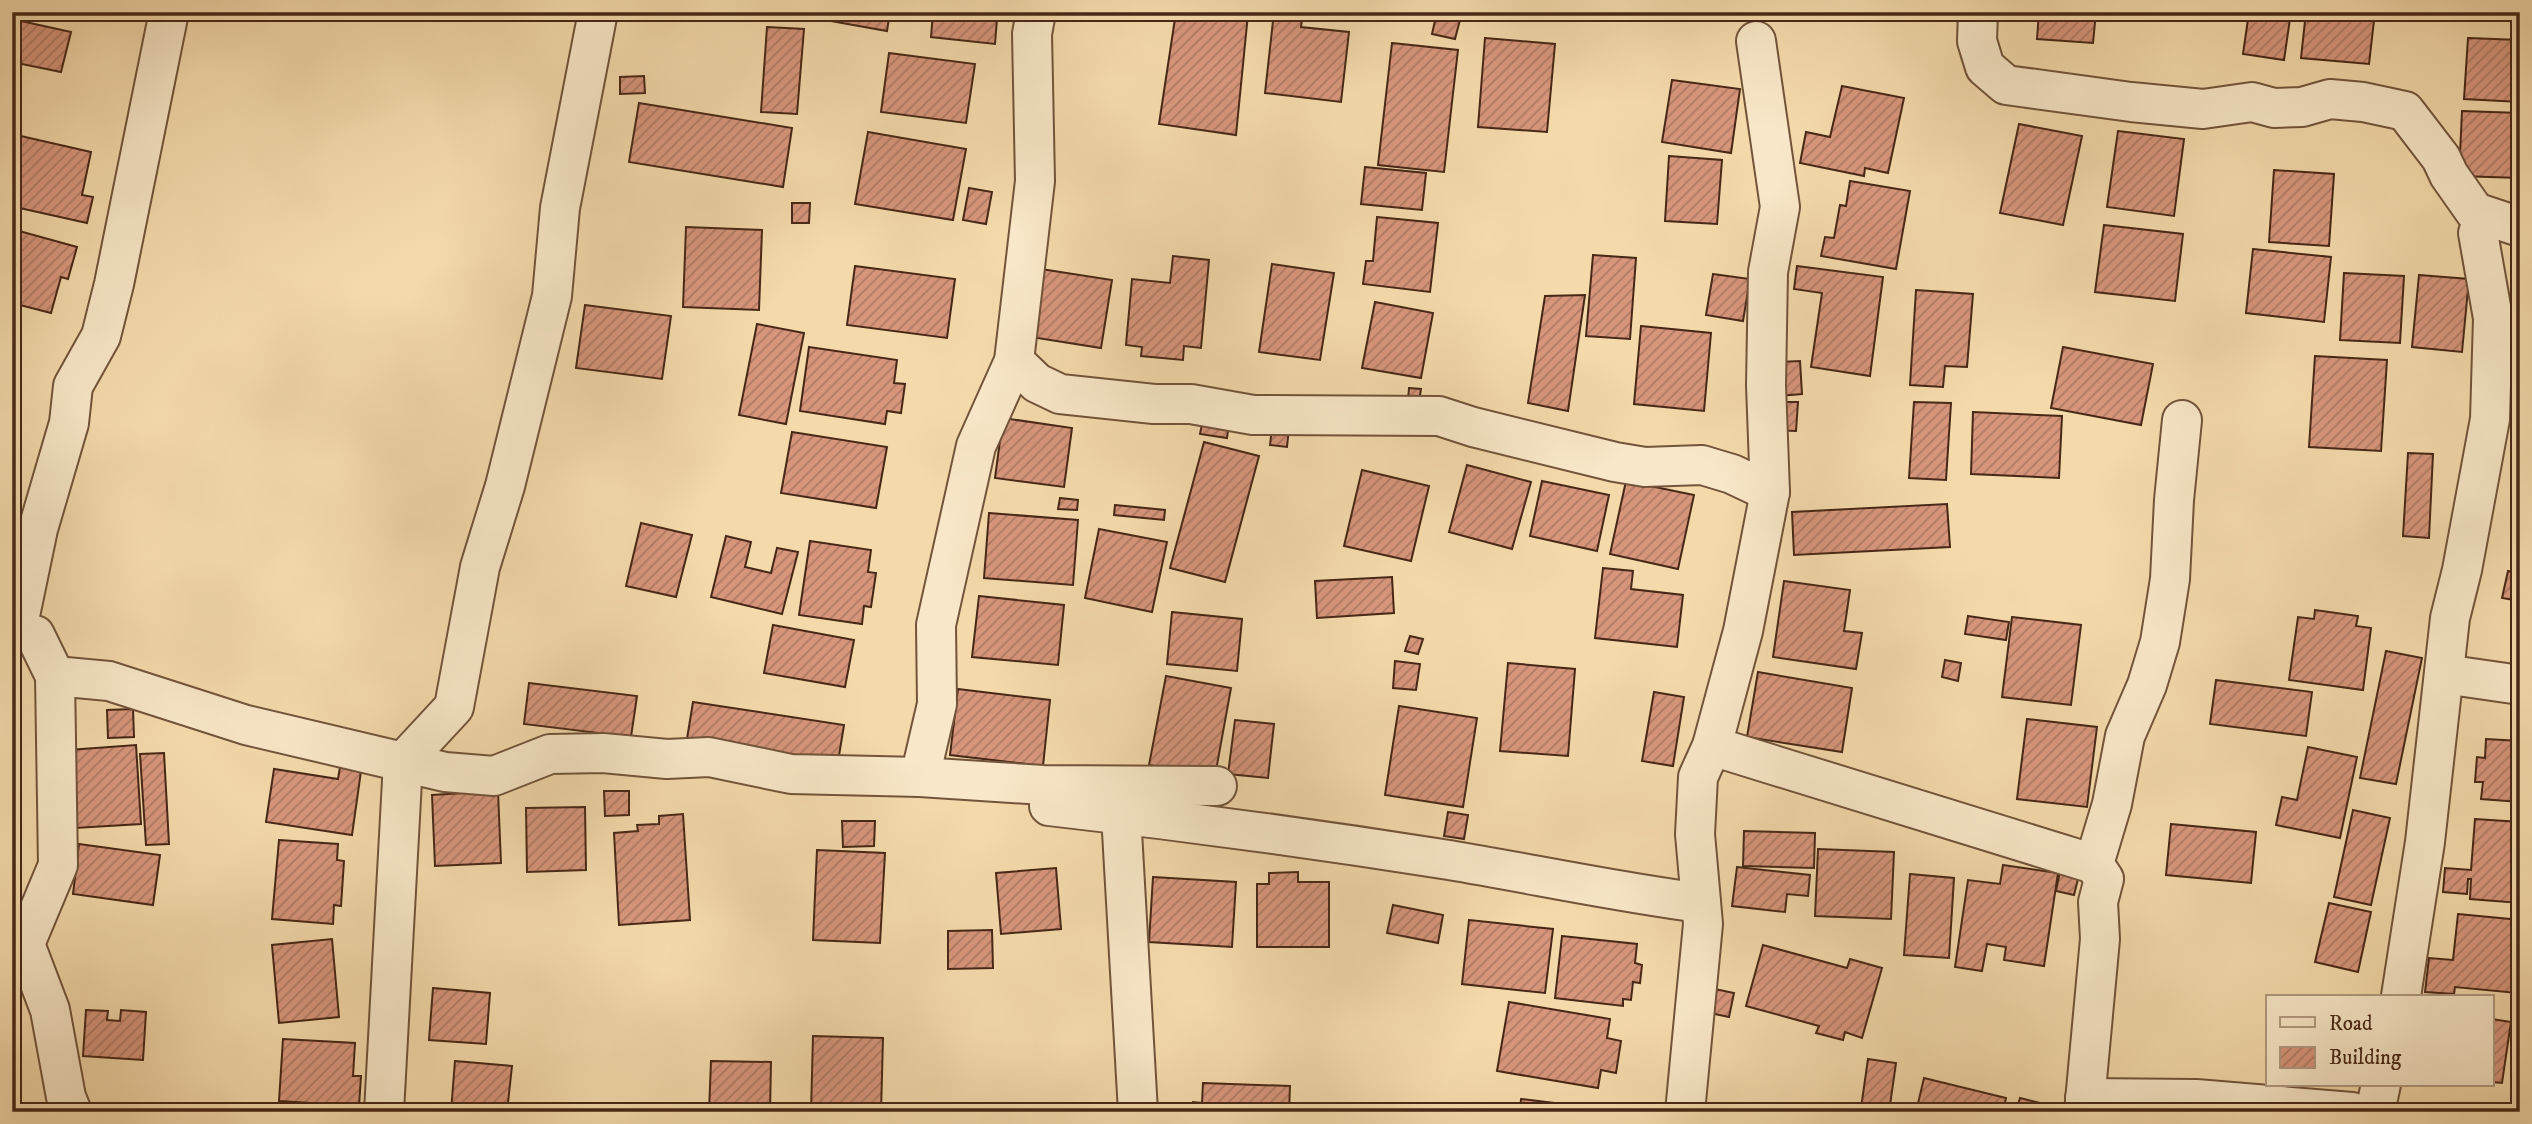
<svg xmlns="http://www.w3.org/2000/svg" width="2532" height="1124" viewBox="0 0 2532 1124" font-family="'IM FELL DW Pica',serif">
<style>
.building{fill:url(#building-hatch);stroke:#472716;stroke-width:2}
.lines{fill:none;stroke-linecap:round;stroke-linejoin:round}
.minor-casing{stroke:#72543b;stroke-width:42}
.minor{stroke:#f8e7c8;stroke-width:38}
</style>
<defs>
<pattern id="building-hatch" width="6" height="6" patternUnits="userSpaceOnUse" patternTransform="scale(1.75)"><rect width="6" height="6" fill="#d7967c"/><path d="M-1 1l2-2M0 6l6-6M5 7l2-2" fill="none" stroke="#b07a65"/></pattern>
</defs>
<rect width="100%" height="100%" fill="#f4daab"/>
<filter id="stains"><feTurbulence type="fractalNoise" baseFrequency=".00286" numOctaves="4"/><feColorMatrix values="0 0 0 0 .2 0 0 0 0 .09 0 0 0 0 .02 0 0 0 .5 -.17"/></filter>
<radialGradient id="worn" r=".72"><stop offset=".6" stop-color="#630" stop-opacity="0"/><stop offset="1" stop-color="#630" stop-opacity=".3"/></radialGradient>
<g class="building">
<path d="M827,12h63l-3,19 -62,-11z"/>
<path d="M933,12h76l-1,9 -11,-2 -2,25 -64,-7z"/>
<path d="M1176,12l72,2 -12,121 -77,-11z"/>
<path d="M1274,12h29l-2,15 48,5 -8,70 -76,-9z"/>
<path d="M1437,12l24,4 -6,23 -23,-5z"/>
<path d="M2039,12h57l-3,31 -56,-4z"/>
<path d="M2114,12h60l-1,6z"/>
<path d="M2249,12h42l-7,48 -41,-6z"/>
<path d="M2306,12h69l-6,52 -68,-6z"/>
<path d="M12,19l59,13 -10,40 -49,-10z"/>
<path d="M767,27l37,2 -7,85 -36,-2z"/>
<path d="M1485,38l70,6 -8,88 -69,-5z"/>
<path d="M2468,38l52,2v62l-56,-3z"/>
<path d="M1392,43l66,7 -14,122 -66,-7z"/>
<path d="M889,53l86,11 -9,59 -85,-11z"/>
<path d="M644,76l1,17 -25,1v-17z"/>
<path d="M1672,80l68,9 -9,64 -69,-11z"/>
<path d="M1842,86l62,12 -16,75 -23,-5 -1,8 -64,-13 6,-31 24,5z"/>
<path d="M639,103l153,25 -9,59 -154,-25z"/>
<path d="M2462,111l58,2v65l-61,-2z"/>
<path d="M2019,124l63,12 -19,89 -63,-12z"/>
<path d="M2118,131l66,8 -10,77 -67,-9z"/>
<path d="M868,132l98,17 -13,71 -98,-16z"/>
<path d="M12,134l79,18 -9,43 11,2 -6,26 -72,-16 2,-7 -5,-2z"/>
<path d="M1669,156l53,4 -5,64 -52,-3z"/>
<path d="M1365,167l61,6 -4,37 -61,-6z"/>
<path d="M2274,170l60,4 -5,72 -60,-4z"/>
<path d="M1850,181l60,10 -14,78 -75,-13 4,-19 9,1 6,-33 6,1z"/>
<path d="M969,188l23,4 -6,32 -23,-4z"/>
<path d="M792,203h18l-1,20h-17z"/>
<path d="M1377,217l61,6 -8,69 -67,-8 3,-23h7z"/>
<path d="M2104,225l79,9 -8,67 -80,-9z"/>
<path d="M686,227l76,3 -3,80 -76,-3z"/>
<path d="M12,229l65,18 -9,32 -7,-2 -10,36 -39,-10z"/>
<path d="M2253,249l78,8 -7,65 -78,-9z"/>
<path d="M1593,255l43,3 -6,81 -44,-3z"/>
<path d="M1173,256l36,4 -8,88 -17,-2 -1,14 -42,-4 1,-9 -16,-2 6,-66 38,4z"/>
<path d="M1272,264l62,9 -14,87 -61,-8z"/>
<path d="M855,266l100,13 -8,59 -100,-13z"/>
<path d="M1797,266l86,11 -13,99 -59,-9 11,-74 -28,-4z"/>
<path d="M1041,269l71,11 -11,68 -70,-11z"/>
<path d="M2344,273l60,3 -4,67 -60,-3z"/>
<path d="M1713,274l37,5 -7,42 -37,-6z"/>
<path d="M2419,275l50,4 -7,73 -50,-5z"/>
<path d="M1916,290l57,4 -6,73 -22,-1 -2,21 -33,-2z"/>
<path d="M1585,295l-17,116 -40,-8 17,-107z"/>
<path d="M1375,302l58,11 -12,65 -59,-10z"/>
<path d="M585,305l86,11 -9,63 -86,-11z"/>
<path d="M757,324l47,9 -18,91 -47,-9z"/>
<path d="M1641,326l70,7 -7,78 -70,-7z"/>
<path d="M809,347l88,13 -3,23 11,1 -4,29 -14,-2 -2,13 -85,-13z"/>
<path d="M2063,347l90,17 -12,61 -90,-17z"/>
<path d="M2315,356l72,4 -6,91 -72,-4z"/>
<path d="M1800,361l2,33 -25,2 -2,-34z"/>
<path d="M1409,388l12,1 -2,12 -11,-1z"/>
<path d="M1774,402h24l-2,29 -23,-1z"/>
<path d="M1914,402l37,1 -5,77 -37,-2z"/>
<path d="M1973,412l89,4 -3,62 -88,-4z"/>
<path d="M1003,418l69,10 -8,59 -69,-9z"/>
<path d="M1203,419l26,4 -2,15 -27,-4z"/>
<path d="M1272,427l17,1 -2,19 -17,-2z"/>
<path d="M792,432l95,15 -11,61 -95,-15z"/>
<path d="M1204,442l55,14 -34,126 -55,-14z"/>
<path d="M2408,453l25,1 -4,84 -26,-2z"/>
<path d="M1467,465l64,17 -19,67 -63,-17z"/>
<path d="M1362,470l67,16 -18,75 -67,-15z"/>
<path d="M1542,481l67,14 -12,56 -67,-15z"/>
<path d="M1626,481l68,14 -16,74 -68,-15z"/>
<path d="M1060,498l18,2 -1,10 -19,-1z"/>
<path d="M1947,504l3,43 -156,8 -2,-43z"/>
<path d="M1115,505l50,5 -1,10 -50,-5z"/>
<path d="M989,513l89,7 -5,65 -89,-7z"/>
<path d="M641,523l51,12 -16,62 -50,-11z"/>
<path d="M1099,529l68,13 -15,70 -67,-14z"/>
<path d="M726,536l25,6 -6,25 26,6 6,-25 21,4 -16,62 -71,-17z"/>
<path d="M810,541l61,9 -3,22 8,1 -5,34 -7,-1 -2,18 -63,-9z"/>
<path d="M2519,565l1,36 -18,-3 6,-27 9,2z"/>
<path d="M1603,568l30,3 -2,18 52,6 -6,52 -82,-9z"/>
<path d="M1392,577l2,36 -77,5 -2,-37z"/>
<path d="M1784,581l66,9 -6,41 18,2 -6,36 -83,-12z"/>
<path d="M979,596l85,9 -6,60 -86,-8z"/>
<path d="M2315,610l43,6 -2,10 15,2 -8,62 -74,-10 9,-63 16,2z"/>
<path d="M1172,612l70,7 -5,52 -70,-7z"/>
<path d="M1968,616l41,6 -3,18 -41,-6z"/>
<path d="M2012,617l69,8 -10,80 -69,-8z"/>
<path d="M773,625l81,15 -9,47 -81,-14z"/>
<path d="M1410,636l13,3 -5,15 -13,-3z"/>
<path d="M2386,651l36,7 -26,126 -36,-6z"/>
<path d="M1945,660l16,3 -3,18 -16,-4z"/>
<path d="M1395,661l25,3 -4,26 -23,-2z"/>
<path d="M1508,663l67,6 -7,87 -68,-5z"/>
<path d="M1758,672l94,16 -10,64 -95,-15z"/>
<path d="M1166,676l65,12 -16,88 -66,-11z"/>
<path d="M2216,680l96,12 -6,44 -96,-12z"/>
<path d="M529,683l108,13 -6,41 -107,-13z"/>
<path d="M958,689l92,11 -7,66 -93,-11z"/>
<path d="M1654,692l30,5 -11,69 -31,-5z"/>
<path d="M693,702l151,23 -7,43 -151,-23z"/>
<path d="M1399,706l78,12 -14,89 -78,-12z"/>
<path d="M133,709l1,28 -26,1 -1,-28z"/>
<path d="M2027,719l70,8 -10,80 -70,-8z"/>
<path d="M1235,720l39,4 -6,54 -40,-4z"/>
<path d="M2486,739l34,2v61l-39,-3 2,-17h-8l2,-25 8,1z"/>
<path d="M136,745l5,79 -66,4 -6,-78z"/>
<path d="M2308,747l49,10 -17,81 -64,-13 6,-28 15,3z"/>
<path d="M164,753l5,91 -23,1 -6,-91z"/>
<path d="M341,761l21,3 -10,71 -86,-13 8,-53 64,10z"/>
<path d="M498,791l3,72 -66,3 -3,-71z"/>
<path d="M604,791h25v24l-24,1z"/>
<path d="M585,807l1,63 -59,2 -1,-64z"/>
<path d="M2353,810l37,8 -19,87 -37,-8z"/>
<path d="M1448,812l20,3 -4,24 -20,-3z"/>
<path d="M683,814l7,106 -71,5 -5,-92 24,-2 -1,-6 22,-1v-8z"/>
<path d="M2475,819l45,3v81l-50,-4 1,-20h-3l-1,15 -24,-2 2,-24 26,2z"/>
<path d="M842,821h33l-1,25 -31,1z"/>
<path d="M2171,824l85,8 -5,51 -85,-8z"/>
<path d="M1744,831l71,2 -1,35 -71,-2z"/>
<path d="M279,840l59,4 -1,16 7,1 -3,45 -7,-1 -1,19 -61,-5z"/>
<path d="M79,844l81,11 -7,50 -80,-11z"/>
<path d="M1818,849l76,3 -3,67 -76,-3z"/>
<path d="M817,850l68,3 -5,90 -67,-3z"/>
<path d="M2003,865l55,8 -14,93 -40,-6 2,-13 -19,-3 -5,27 -27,-4 13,-87 32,4z"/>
<path d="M1737,867l73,8 -2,21 -21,-2 -2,18 -53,-6z"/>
<path d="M1056,868l5,61 -60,5 -5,-61z"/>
<path d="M2060,871l19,4 -5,20 -18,-4z"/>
<path d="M1298,872v10h31v65h-72v-63h12v-11z"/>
<path d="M1910,874l44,4 -5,80 -45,-3z"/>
<path d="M1153,877l83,5 -4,65 -83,-5z"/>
<path d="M2329,903l42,9 -13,60 -43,-10z"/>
<path d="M1393,905l50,10 -5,28 -51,-10z"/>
<path d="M2458,914l62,6v42l-3,31 -62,-6 -1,7 -29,-2 4,-34 24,2z"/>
<path d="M1469,920l84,9 -8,64 -83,-9z"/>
<path d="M992,930l1,38 -45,1v-38z"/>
<path d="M1562,936l75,8 -2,19 7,2 -2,18 -7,-1 -2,18 -8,-1v7l-68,-8z"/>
<path d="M332,939l7,78 -60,6 -7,-78z"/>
<path d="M1763,945l84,23 3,-9 32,9 -20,70 -17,-6 -2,8 -27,-7 3,-7 -73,-20z"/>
<path d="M433,988l57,5 -4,51 -57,-4z"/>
<path d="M1710,988l24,5 -5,24 -24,-5z"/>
<path d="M1509,1002l101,17 -3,19 14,3 -5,32 -15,-3 -3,18 -101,-17z"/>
<path d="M86,1010l22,1 -1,9 13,1 1,-11 25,2 -3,48 -60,-4z"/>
<path d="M2492,1019l19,3 -9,61 -10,-1z"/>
<path d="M2520,1033v41l-6,-1z"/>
<path d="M813,1036l70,2 -2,74h-70z"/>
<path d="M283,1039l72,4 -2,33h8l-2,30 -80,-5z"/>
<path d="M1868,1059l28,4 -7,49 -28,-4z"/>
<path d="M455,1061l57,5 -5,46h-56z"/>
<path d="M711,1061l60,1 -1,50h-61z"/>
<path d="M1924,1078l82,20 -3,14h-87z"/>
<path d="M1203,1083l87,3 -1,26h-97l1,-10 9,1z"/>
<path d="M2020,1098l48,12 -1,2 -51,-1z"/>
<path d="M1521,1099l90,11v2h-91z"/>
</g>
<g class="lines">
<defs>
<g id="minor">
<path d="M1978,12l-1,29 8,26 21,18 125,17 72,7 49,-7 22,6 28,-1 28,-8 33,3 42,9 36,47 8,17 26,37 45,15"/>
<path d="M1014,361l23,22 23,11 94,10h37l62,11 186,1 34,11 142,35 30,5 57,-2 30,9 38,18"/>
<path d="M2444,674l76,11"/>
<path d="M55,676l54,5 137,44 199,47 49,4 56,-22 53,-1 64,6 42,-2 82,17 129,3 123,8 174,1"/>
<path d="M1712,746l382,118 10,15 -6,23 2,37 -16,173"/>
<path d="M920,777l17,-73 -1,-79 40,-179 38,-85 21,-180 -3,-147 4,-22"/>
<path d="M1049,806c134,15 267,33 400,54 84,14 167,32 252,43"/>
<path d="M1121,814l17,298"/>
<path d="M2094,864l18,-60 13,-68 22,-51 13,-43 10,-63 4,-79 8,-80"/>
<path d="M2401,996l24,-154 25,-224 12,-48 28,-151 3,-101 -15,-85"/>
<path d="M2085,1098l111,1 156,13"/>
<path d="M72,1112l-6,-15 -16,-87 -25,-66 33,-79 -3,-189 -20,-41 -18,-5 21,-101 31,-106 4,-37 28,-50 13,-52 55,-272"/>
<path d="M384,1112l19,-350 51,-55 26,-140 25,-81 47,-190 8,-88 38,-196"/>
<path d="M1685,1112l18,-188 -8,-90 3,-57 14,-31 31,-115 27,-139 -4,-107 2,-113 12,-65 -24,-166"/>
<path d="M2375,1112l6,-28"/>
</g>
</defs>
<use href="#minor" class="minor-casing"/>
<use href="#minor" class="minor"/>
</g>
<rect width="2532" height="1124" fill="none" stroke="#f4daab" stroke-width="42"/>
<rect x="14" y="14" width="2504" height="1096" fill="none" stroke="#472716" stroke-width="3.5"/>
<rect x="21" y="21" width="2490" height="1082" fill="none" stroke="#472716" stroke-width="2"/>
<rect x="2266" y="995" width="228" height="91" fill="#f8e7c8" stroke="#b19a81" stroke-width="2"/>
<rect x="2280" y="1017" width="35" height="10" fill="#f8e7c8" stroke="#b19a81" stroke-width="2"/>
<text x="2329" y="1030" font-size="21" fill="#472716">Road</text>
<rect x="2280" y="1047" width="35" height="21" fill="url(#building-hatch)" stroke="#b19a81" stroke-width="2"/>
<text x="2329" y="1064" font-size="21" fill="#472716">Building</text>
<rect width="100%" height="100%" filter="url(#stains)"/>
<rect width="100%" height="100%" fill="url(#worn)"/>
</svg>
